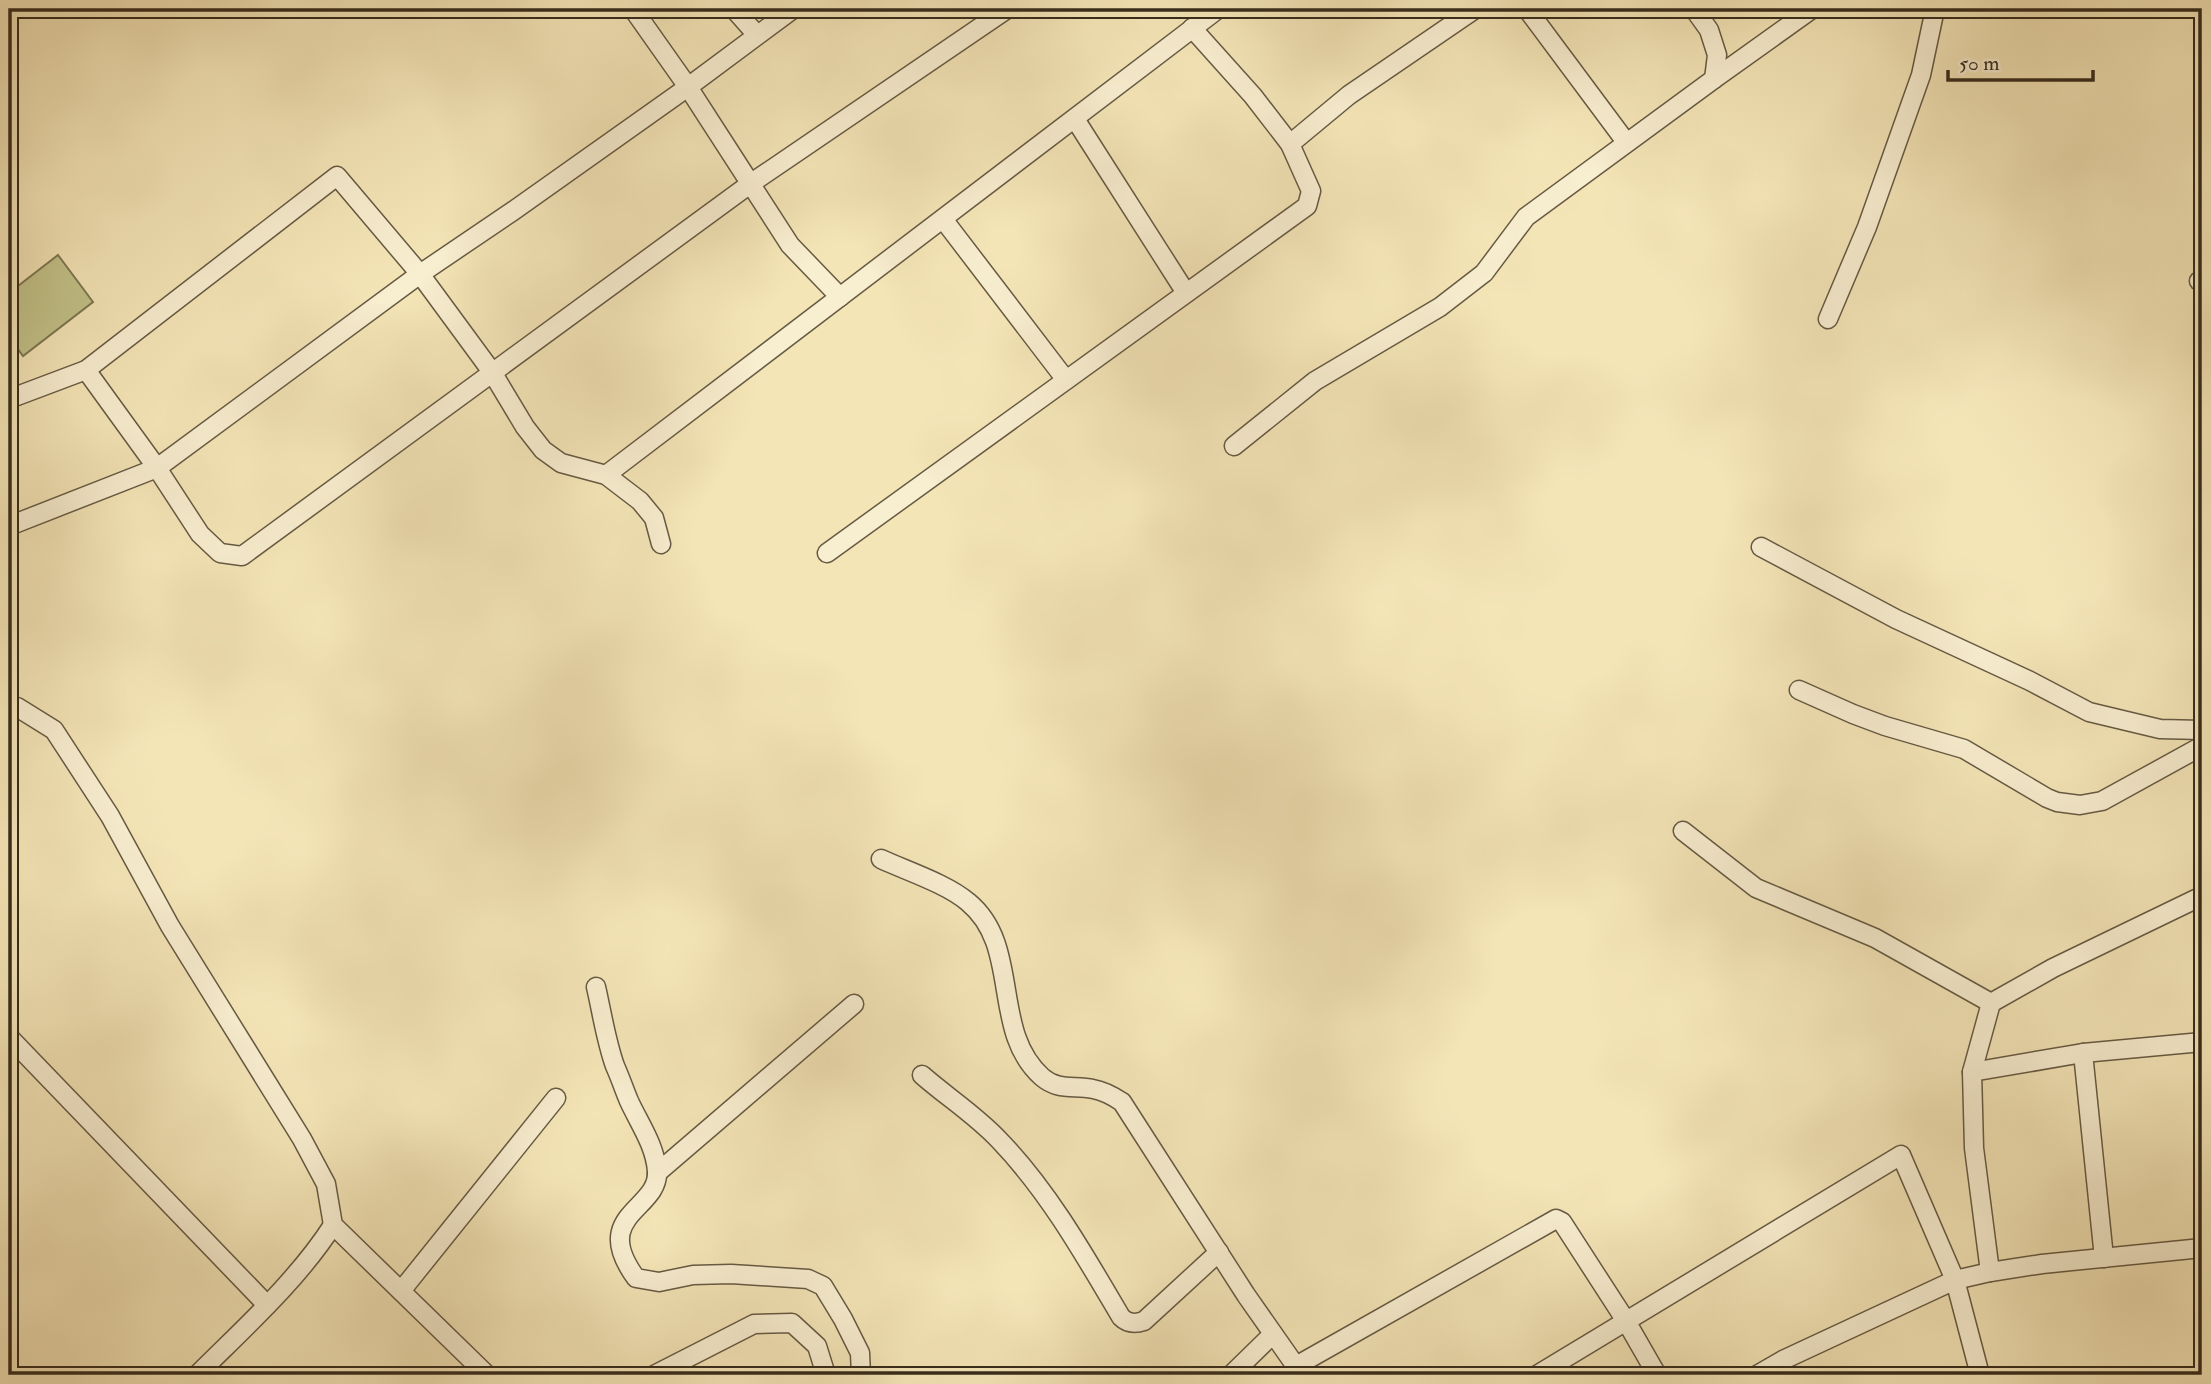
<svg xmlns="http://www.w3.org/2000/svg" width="2211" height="1384" viewBox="0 0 2211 1384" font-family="'IM FELL Double Pica',serif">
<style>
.green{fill:#c2c289;stroke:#7c7752;stroke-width:2}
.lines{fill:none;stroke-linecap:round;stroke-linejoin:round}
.street-casing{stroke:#665a43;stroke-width:21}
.street{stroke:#f8eed0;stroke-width:18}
</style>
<rect width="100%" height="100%" fill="#f4e5b7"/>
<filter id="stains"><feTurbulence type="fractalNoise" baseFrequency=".00286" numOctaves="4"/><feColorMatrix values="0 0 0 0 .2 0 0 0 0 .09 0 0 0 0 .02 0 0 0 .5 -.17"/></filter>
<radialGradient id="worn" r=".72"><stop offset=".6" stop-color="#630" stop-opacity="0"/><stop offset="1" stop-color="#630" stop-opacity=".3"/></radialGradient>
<path class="green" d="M58,255l35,47 -70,54 -14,-19v-44z"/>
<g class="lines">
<defs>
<g id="street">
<path d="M633,9l55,78 102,158 50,52"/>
<path d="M734,9l23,26"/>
<path d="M1527,9l99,133"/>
<path d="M1714,79l98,-70"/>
<path d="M1075,119l111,174"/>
<path d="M1290,144l59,-49 126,-86"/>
<path d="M943,219l123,161"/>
<path d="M2199,281h3"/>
<path d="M1828,319l39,-92 54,-152 14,-66"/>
<path d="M86,370l71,98 43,66 20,19 22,3 508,-372 257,-175"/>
<path d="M9,399l77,-29 251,-194 83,98 72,98 33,55 18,23 18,13 45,12 34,26 14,17 7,26"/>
<path d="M1234,446l81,-65 125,-74 44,-34 42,-56 188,-138 3,-24 -8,-25 -15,-21"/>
<path d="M606,475l612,-466"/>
<path d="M9,526l148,-58 263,-194 93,-63 175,-124 105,-78"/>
<path d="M1761,547l135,72 134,62 59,31 71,17 42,1"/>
<path d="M827,553l480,-347 4,-15 -21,-47 -37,-48 -61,-68"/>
<path d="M1799,690l54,24 32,12 79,23 83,49 10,4 23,3 22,-4 100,-55"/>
<path d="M9,707h8l37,23 56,86 60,110 132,213 24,45 7,41 154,150"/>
<path d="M1683,831l73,57 119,50 116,65"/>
<path d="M881,859c26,12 66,25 87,43 54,44 22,129 74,175 16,14 32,8 51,12 11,2 20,7 29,13l124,193 56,80"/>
<path d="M596,987c6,26 10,54 19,79 5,11 9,23 14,35 10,22 26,44 28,70 3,39 -68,43 -21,107l23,4 34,-7 38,-1 77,5 15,7 20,33 17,34 1,22"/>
<path d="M9,1037l258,268"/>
<path d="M2083,1053l21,205"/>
<path d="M1972,1072l19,-69 62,-35 149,-72"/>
<path d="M922,1075c25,22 55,41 78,66 49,51 85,115 121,176 7,7 14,7 23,4l75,-69"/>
<path d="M657,1173l197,-169"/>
<path d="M1990,1272l-16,-124 -2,-76 111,-19 119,-11"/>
<path d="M401,1291l155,-193"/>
<path d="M1296,1366l260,-147 6,3 64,99 31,54"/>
<path d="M197,1375c47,-47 100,-94 136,-150"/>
<path d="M654,1375l100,-51 38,-1 25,23 9,29"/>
<path d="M1231,1375l42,-41"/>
<path d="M1537,1375l364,-220 54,125 25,95"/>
<path d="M1757,1375l26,-15 172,-80 35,-8 52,-8 160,-16"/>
</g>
</defs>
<use href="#street" class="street-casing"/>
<use href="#street" class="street"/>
</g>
<rect width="2211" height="1384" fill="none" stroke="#f4e5b7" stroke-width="35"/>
<rect x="10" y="10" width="2190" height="1363" fill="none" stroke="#372c1c" stroke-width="3.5"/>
<rect x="18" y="18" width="2176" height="1349" fill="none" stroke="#372c1c" stroke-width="2"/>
<path d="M1948 70v10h145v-10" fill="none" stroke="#372c1c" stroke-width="3.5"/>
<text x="1959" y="70" font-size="21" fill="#372c1c" stroke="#f8eed0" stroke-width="5" paint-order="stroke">50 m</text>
<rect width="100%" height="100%" filter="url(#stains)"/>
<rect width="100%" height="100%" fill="url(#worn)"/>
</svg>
